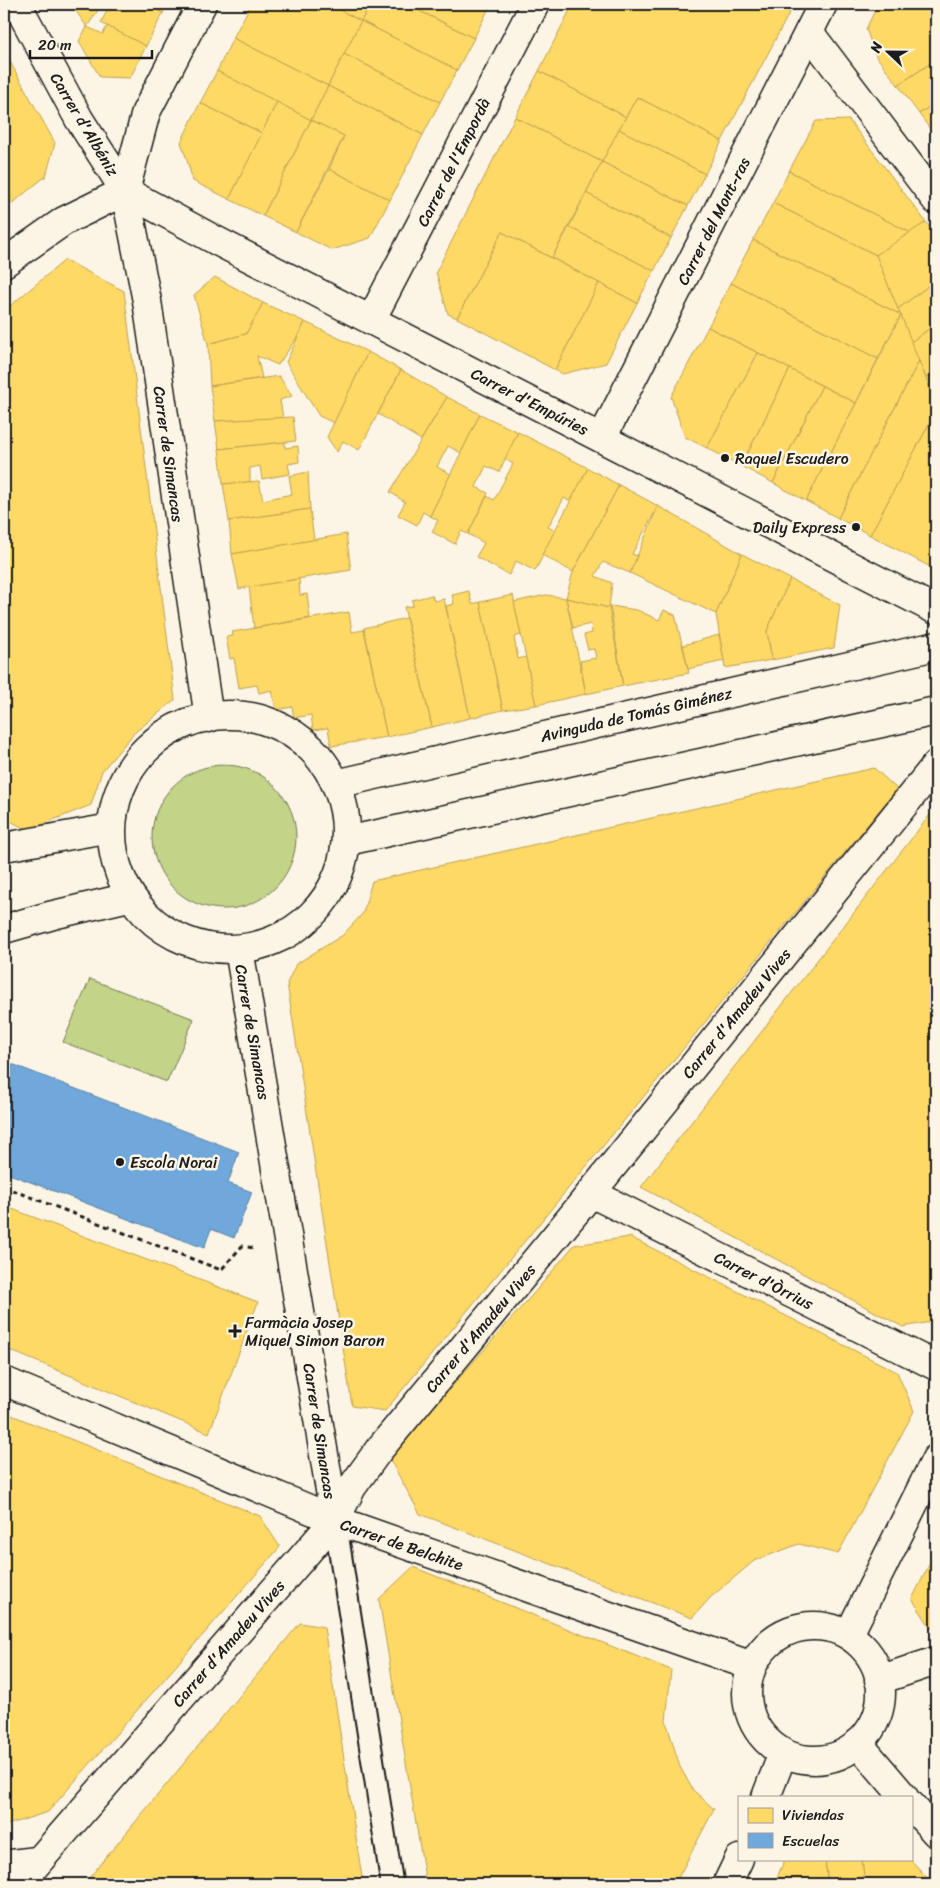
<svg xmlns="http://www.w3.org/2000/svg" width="940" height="1888" viewBox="0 0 940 1888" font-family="Sriracha,sans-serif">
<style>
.green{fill:#c3d489;stroke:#707852}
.homes{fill:#ffd966;stroke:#bba050}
.schools{fill:#6fa8dc;stroke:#567ea2}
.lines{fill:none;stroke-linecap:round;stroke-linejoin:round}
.lane-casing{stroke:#1c1c1c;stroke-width:25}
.street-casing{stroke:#1c1c1c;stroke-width:31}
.secondary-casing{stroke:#1c1c1c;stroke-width:31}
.path{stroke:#1c1c1c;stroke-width:3;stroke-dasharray:5 4;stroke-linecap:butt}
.lane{stroke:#fcf5e5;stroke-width:21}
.street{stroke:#fcf5e5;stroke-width:28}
.secondary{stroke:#fcf5e5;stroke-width:28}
.poi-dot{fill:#1c1c1c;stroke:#fcf5e5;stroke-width:2}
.labels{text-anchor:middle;stroke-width:5;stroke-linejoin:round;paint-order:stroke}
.street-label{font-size:16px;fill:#1c1c1c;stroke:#fcf5e5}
.poi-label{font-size:16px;fill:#1c1c1c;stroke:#fcf5e5;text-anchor:start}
</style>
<rect width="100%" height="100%" fill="#fcf5e5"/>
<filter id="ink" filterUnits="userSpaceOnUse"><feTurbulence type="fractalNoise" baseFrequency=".02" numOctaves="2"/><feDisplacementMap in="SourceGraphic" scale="10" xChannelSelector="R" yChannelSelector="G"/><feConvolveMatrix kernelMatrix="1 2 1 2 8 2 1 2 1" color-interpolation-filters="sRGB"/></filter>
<g filter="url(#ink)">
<g class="green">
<circle cx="224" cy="837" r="72"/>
<path d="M90,979l104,40 -27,63 -104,-40z"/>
</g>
<g class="homes">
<path d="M71,4h31l-15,23z"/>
<path d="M99,4h46l18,9 -17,33 -45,-23 7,-15z"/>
<path d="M145,4h23l-5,9z"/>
<path d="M251,4h77l33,17 -33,65 -95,-48z"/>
<path d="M328,4h43l-10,17z"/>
<path d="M371,4h35l68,34 -17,32 -96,-49z"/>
<path d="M406,4h85l-17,34z"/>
<path d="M573,4h221l-72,137 -85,-44 -11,20 -87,-46z"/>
<path d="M878,4h58v56l-38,25 -22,-29 -10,-27z"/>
<path d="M361,21l96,49 -17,32 -96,-48z"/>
<path d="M107,26l39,20 -16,32 -30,-1 -21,-36 8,-14 16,7z"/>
<path d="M233,38l95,48 -17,34 -94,-49z"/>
<path d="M4,51l51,92 -9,33 -42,34z"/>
<path d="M344,54l96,48 -17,33 -95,-49z"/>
<path d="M936,60v42l-17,12 -21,-29z"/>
<path d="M217,71l60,31 -15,31 -62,-30z"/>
<path d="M539,71l87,46 -24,45 -87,-45z"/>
<path d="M328,86l95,49 -33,65 -61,-31 15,-33 -33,-16z"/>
<path d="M637,97l85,44 -17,33 -86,-45z"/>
<path d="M277,102l34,18 -48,96 -34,-17z"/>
<path d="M936,102v35l-17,-23z"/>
<path d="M200,103l62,30 -33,66 -36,-18 -7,-24 -5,-15z"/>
<path d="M515,117l87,45 -50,96 -50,-26 -45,86 -9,-4 -12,-42z"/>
<path d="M311,120l33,16 -48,96 -33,-16z"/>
<path d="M849,120l77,102 -15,11 -122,-62 27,-50z"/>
<path d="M619,129l86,45 -17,32 -86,-44z"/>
<path d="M602,162l86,44 -17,32 -85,-45z"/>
<path d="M329,169l61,31 -20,38 -38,12 -36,-18z"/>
<path d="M789,171l122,62 -35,22 -103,-52z"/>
<path d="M586,193l85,45 -17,33 -85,-44z"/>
<path d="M773,203l103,52 25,60 -148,-75z"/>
<path d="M926,222l10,14v44l-38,29 -22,-54z"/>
<path d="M569,227l85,44 -17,32 -85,-45z"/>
<path d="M502,232l97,51 -44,87 -98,-52z"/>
<path d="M753,240l148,75 -23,44 -147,-76z"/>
<path d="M65,260l59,31 51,409 -41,33 -32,38 -11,34 -63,25 -24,-12v-507z"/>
<path d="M215,277l48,26 -17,31 -38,10 -14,-49z"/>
<path d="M936,280v44l-25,18 -13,-33z"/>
<path d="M599,283l38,20 -31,60 -43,11 -8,-4z"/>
<path d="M731,283l147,76 -22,44 -148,-76z"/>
<path d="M263,303l42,19 -9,17 -18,26 -21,-9 5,22 -52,8 -2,-42 38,-10z"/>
<path d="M901,315l18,46 -81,157 -32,-17z"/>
<path d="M305,322l63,30 -34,71 -15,-7 -33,-54z"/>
<path d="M936,324v46l-10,8 -15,-36z"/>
<path d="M708,327l50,26 -51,95 -22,-11 -14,-40z"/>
<path d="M368,352l33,18 -42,80 -16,-9 -6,11 -10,-15z"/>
<path d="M758,353l32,16 -49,97 -34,-18z"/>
<path d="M919,361l17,43v7l-66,124 -32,-17z"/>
<path d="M790,369l32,17 -49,97 -32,-17z"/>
<path d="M401,370l46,27 -26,43 -43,-26z"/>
<path d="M936,370v34l-10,-26z"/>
<path d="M279,376l13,20 -12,4 3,18 -68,3 -5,-35z"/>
<path d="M822,386l34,17 -50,98 -33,-18z"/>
<path d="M447,397l33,17 -19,39 -13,-7 -11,21 14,7 -21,42 -7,-4 -6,13 -19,-10 7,-13 -15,-10z"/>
<path d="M936,411v159l-66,-35z"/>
<path d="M480,414l38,18 -19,40 -13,-6 -10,21 12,6 -20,41 -7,-3 -6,13 -23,-12 6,-12 -8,-4z"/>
<path d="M293,417l3,24 -77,8 -4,-28z"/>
<path d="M518,432l70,36 -17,34 -7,-4 -16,29 8,4 -21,40 -19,-10 -7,14 -33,-18 8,-14 -16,-9 19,-38 7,4 19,-36 -8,-5z"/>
<path d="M285,442v6l13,-2 1,16 -11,2 2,10 -28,5 -2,-13 -10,2v14l-27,2 -4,-35z"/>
<path d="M588,468l31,17 -46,87 -31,-17z"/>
<path d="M308,472l2,37 -81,12 -6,-37 36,-3 4,19 29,-6 -3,-18z"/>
<path d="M619,485l39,21 -26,48 6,2 -8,17 -27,-11 -8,14 17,7 -3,25 -43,-10 7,-26z"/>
<path d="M658,506l84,48 -26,60 -86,-41z"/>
<path d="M310,509l4,31 -82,14 -3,-33z"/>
<path d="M346,534l5,36 -112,19 -7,-35z"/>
<path d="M742,554l48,25 -23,52 5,29 -47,8 -9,-54z"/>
<path d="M299,579l1,16 7,-1 3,24 -56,10 -5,-41z"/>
<path d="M790,579l50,26 -6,43 -62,12 -5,-29z"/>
<path d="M469,591l3,13 8,-2 23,108 -33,8 -24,-112 8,-2 -2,-9z"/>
<path d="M432,595l2,6 10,-2 26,119 -38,9 -28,-120 9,-1 -1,-6z"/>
<path d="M513,595l8,40 -7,2 4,22 8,-2 10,48 -33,5 -23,-108z"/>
<path d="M546,595l20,3 20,96 -50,11 -22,-103z"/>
<path d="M566,598l43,10 14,78 -37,8 -6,-33 16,-3 -2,-9 -6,1 -4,-15 8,-2 -1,-9 -18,4z"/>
<path d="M610,606l27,4 22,10 5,-10 11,5 14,58 -66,13z"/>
<path d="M349,612l3,20 12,-2 23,107 -56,9 -3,-18 -15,2 -2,-15 -17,3 -2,-11 -16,3 -4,-20 -13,3 -2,-8 -18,3 -5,-30 -4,1 -4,-22 7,-1 -1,-4z"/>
<path d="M406,618l26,109 -45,10 -23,-109z"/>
<path d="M719,635l5,26 -36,8 -5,-24z"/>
<path d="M874,768l23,21 -512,622 -33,-5 -65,-423 9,-19 47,-29 20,-22 9,-32z"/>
<path d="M936,807v514l-33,6 -262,-140z"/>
<path d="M4,1206l254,96 -49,131 -205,-85z"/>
<path d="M630,1237l267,135 17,39 -76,143 -39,-10 -45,17 -43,36 -19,21 -272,-104 -31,-56 151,-172 34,-41z"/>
<path d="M4,1412l256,104 20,31 -232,265 -44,14z"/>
<path d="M936,1551v78l-5,-1 -19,-29z"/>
<path d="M413,1567l258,103 -5,51 14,46 13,23 21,19 -39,75h-249l-47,-285z"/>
<path d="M300,1623l24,4 39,257h-279z"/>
<path d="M785,1859h40l3,25h-54z"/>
<path d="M825,1859h37l3,25h-37z"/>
<path d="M862,1859h48l23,25h-68z"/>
</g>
<path class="schools" d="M4,1061l235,91 -11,31 24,9 -18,46 -23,-9 -7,19 -200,-76z"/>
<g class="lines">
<defs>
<path id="lane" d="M335,1520l57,364"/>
<g id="street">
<path d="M17,4l62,115 46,72 22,110 62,417"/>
<path d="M809,32l127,168"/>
<path d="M125,191l90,49 721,370"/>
<path d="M4,263l60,-42 61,-30 21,-79 56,-108"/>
<path d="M371,320l164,-316"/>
<path d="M602,438l221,-434"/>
<path d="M239,949l96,571"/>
<path d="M591,1193l345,173"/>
<path d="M4,1381l331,139 417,146"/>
<circle cx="814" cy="1693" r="67"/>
<path d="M849,1634l87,-175"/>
<path d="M879,1680l57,-19"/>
<path d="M858,1743l46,54"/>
<path d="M766,1797l17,-44"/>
<path d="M911,1805l25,28"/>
<path d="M4,1863l7,1 26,-3"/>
<path d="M19,1884l316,-364 17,-33 26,-36 196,-237 362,-449"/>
<path d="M727,1884l12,-25"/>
</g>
<g id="secondary">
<circle cx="229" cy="832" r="117"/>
<path d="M336,784l600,-138"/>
<path d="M347,841l589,-130"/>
<path d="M4,847l107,-19"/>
<path d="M4,929l49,-14 76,-18"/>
</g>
</defs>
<use href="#lane" class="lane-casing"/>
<use href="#street" class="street-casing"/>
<use href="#secondary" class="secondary-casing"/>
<path class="path" d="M4,1187l217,83 21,-24 12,2"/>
<use href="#lane" class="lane"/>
<use href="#street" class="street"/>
<use href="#secondary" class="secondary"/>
</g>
</g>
<g class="poi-dot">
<circle cx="725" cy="458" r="5"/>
<circle cx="856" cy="527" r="5"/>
<circle cx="120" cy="1162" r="5"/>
<path d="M232.5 1323.5h5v5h5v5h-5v5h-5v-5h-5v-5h5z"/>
</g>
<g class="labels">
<g class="street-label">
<text transform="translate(85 124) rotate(59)" y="6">Carrer d'Albéniz</text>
<text transform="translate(453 162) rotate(-63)" y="6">Carrer de l'Empordà</text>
<text transform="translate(713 221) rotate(-63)" y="6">Carrer del Mont-ras</text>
<text transform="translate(530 401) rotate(27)" y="6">Carrer d'Empúries</text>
<text transform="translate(169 454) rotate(82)" y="6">Carrer de Simancas</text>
<text transform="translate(636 714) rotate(-13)" y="6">Avinguda de Tomás Giménez</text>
<text transform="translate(736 1013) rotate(-51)" y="6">Carrer d'Amadeu Vives</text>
<text transform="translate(253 1032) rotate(80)" y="6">Carrer de Simancas</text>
<text transform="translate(764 1280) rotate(27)" y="6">Carrer d'Òrrius</text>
<text transform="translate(480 1328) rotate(-50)" y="6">Carrer d'Amadeu Vives</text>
<text transform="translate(320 1431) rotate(81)" y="6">Carrer de Simancas</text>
<text transform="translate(402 1544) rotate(19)" y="6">Carrer de Belchite</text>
<text transform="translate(228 1643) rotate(-49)" y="6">Carrer d'Amadeu Vives</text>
</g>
<g class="poi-label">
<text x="735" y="464">Raquel Escudero</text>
<text x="846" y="533" text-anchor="end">Daily Express</text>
<text x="130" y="1168">Escola Norai</text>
<text x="245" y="1328">Farmàcia Josep<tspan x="245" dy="18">Miquel Simon Baron</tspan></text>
</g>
</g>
<rect width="940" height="1888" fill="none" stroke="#fcf5e5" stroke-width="20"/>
<rect x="10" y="10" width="920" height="1868" fill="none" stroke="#1c1c1c" stroke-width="2" filter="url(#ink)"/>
<rect x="738" y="1796" width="175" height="65" fill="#fcf5e5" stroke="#a29e95"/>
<rect x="748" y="1808" width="25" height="15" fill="#ffd966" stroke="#a29e95"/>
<text x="782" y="1820" font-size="15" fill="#1c1c1c">Viviendas</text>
<rect x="748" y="1833" width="25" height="15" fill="#6fa8dc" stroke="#a29e95"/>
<text x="782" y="1846" font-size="15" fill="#1c1c1c">Escuelas</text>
<g transform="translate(888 52) rotate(292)" stroke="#fcf5e5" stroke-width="4" paint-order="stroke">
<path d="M0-4L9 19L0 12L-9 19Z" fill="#1c1c1c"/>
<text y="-8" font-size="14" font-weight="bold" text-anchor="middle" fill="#1c1c1c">N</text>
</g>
<path d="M30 50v8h122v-8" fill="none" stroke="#1c1c1c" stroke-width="2.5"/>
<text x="38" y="50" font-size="15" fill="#1c1c1c" stroke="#fcf5e5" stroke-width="4" paint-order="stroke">20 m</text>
</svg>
